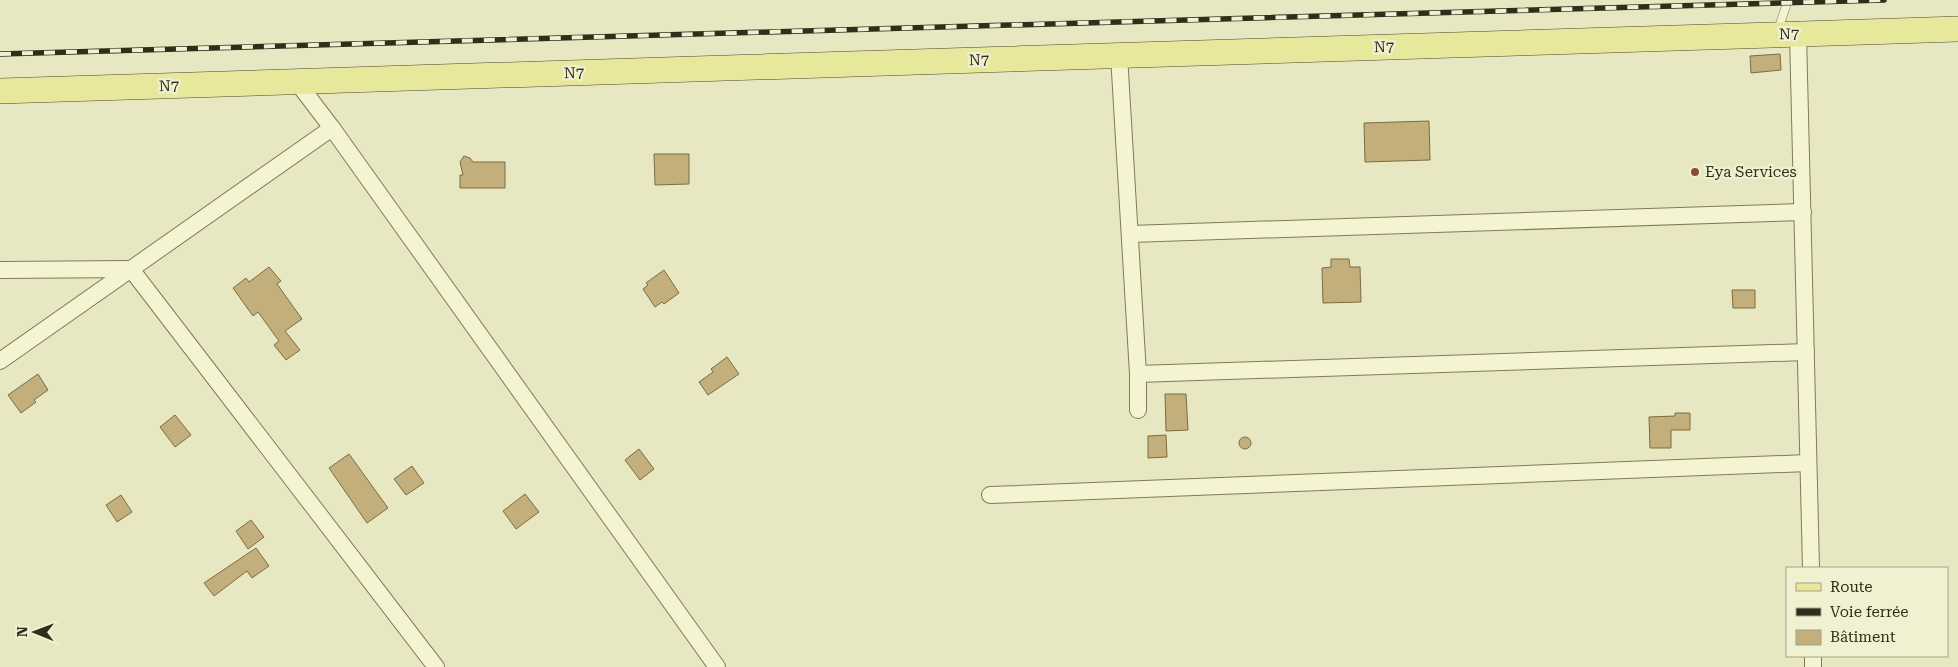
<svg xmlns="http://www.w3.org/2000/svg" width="1958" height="667" viewBox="0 0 1958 667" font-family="'Roboto Serif',serif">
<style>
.building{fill:#c2af7b;stroke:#7c6c43}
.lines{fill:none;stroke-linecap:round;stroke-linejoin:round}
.lane-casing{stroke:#807a5b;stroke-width:9}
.street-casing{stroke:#807a5b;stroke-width:18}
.primary-casing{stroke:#4e472f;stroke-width:26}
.lane{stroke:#f4f4d3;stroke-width:8}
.street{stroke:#f4f4d3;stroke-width:16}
.primary{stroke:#e8e89c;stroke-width:25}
.rail-casing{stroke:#312d1d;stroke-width:5.5}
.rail{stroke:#f0f1d0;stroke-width:4;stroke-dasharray:11;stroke-linecap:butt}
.poi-dot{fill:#884c31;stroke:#f0f1d0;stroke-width:2}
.labels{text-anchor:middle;stroke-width:4.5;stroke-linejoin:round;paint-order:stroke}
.street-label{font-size:15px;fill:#312d1d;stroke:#f0f1d0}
.poi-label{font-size:15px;fill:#312d1d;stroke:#f0f1d0;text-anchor:start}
</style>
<rect width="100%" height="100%" fill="#e7e8c1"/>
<g class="building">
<path d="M1780,54l1,16 -30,3 -1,-17z"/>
<path d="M1429,121l1,39 -65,2 -1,-39z"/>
<path d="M654,154h35v30l-34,1z"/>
<path d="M464,156l6,2 3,4h32v26h-45v-13h3l-3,-13z"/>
<path d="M1331,259h18l1,8h10l1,35 -38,1 -1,-35 9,-1z"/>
<path d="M269,267l12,14 -4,3 25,35 -17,12 15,19 -14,10 -12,-15 5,-4 -21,-29 -5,4 -20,-28 13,-10 3,4z"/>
<path d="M664,270l15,23 -15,11 -2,-2 -7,5 -12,-18 5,-4 -2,-2z"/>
<path d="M1732,290h23v18h-22z"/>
<path d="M727,357l12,17 -31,21 -9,-13 14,-10 -2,-3z"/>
<path d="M38,374l10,16 -14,10 2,2 -15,11 -13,-18z"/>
<path d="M1165,394h21l2,36 -22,1z"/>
<path d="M1675,413h15v17h-19v18h-21l-1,-31 26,-1z"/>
<path d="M175,415l16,20 -16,12 -15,-20z"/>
<path d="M1166,435l1,22 -19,1v-22z"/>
<circle cx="1245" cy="443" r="6"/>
<path d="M639,449l15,20 -14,11 -15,-20z"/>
<path d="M349,454l39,54 -21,15 -38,-55z"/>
<path d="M412,466l12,17 -18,12 -12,-16z"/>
<path d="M525,494l14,18 -23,17 -13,-18z"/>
<path d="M121,495l11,17 -15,10 -11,-17z"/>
<path d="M251,520l13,17 -16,12 -12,-18z"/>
<path d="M256,548l13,18 -17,12 -5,-7 -33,25 -10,-13z"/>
</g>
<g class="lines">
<defs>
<path id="lane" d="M1778,30l10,-30"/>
<g id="street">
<path d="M1798,34l13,534"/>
<path d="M1119,55l19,319v36"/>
<path d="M297,82l35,46 385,539"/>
<path d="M1130,234l673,-22"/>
<path d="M0,270l131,-1 305,398"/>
<path d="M0,361l332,-233"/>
<path d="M1138,374l668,-22"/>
<path d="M990,495l818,-32"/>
<path d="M1813,656v11"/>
</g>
<path id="primary" d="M0,91l1958,-62"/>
</defs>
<use href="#lane" class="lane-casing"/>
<use href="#street" class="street-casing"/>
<use href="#primary" class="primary-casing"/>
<use href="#lane" class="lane"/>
<use href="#street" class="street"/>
<use href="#primary" class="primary"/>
<defs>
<path id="rail" d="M0,54l1884,-54"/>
</defs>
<use href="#rail" class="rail-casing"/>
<use href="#rail" class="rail"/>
</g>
<circle class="poi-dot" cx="1695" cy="172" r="5"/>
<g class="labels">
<g class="street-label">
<text transform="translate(1789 34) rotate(-1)" y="5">N7</text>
<text transform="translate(1384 47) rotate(-2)" y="5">N7</text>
<text transform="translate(979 60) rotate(-2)" y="5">N7</text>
<text transform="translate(574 73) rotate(-2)" y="5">N7</text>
<text transform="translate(169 86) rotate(-2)" y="5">N7</text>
</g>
<g class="poi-label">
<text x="1705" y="177">Eya Services</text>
</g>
</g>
<rect x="1786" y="567" width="162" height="90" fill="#f0f1d0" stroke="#a4a388"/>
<rect x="1796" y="583" width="25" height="8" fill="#e8e89c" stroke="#a4a388"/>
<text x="1830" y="592" font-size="15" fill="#312d1d">Route</text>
<rect x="1796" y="608" width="25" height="8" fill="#312d1d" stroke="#a4a388"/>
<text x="1830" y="617" font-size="15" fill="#312d1d">Voie ferrée</text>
<rect x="1796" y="630" width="25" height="15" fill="#c2af7b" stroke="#a4a388"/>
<text x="1830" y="642" font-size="15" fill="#312d1d">Bâtiment</text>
<g transform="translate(35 632) rotate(271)" stroke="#f0f1d0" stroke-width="4" paint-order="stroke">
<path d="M0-4L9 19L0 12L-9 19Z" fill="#312d1d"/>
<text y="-8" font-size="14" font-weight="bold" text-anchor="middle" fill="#312d1d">N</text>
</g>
</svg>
